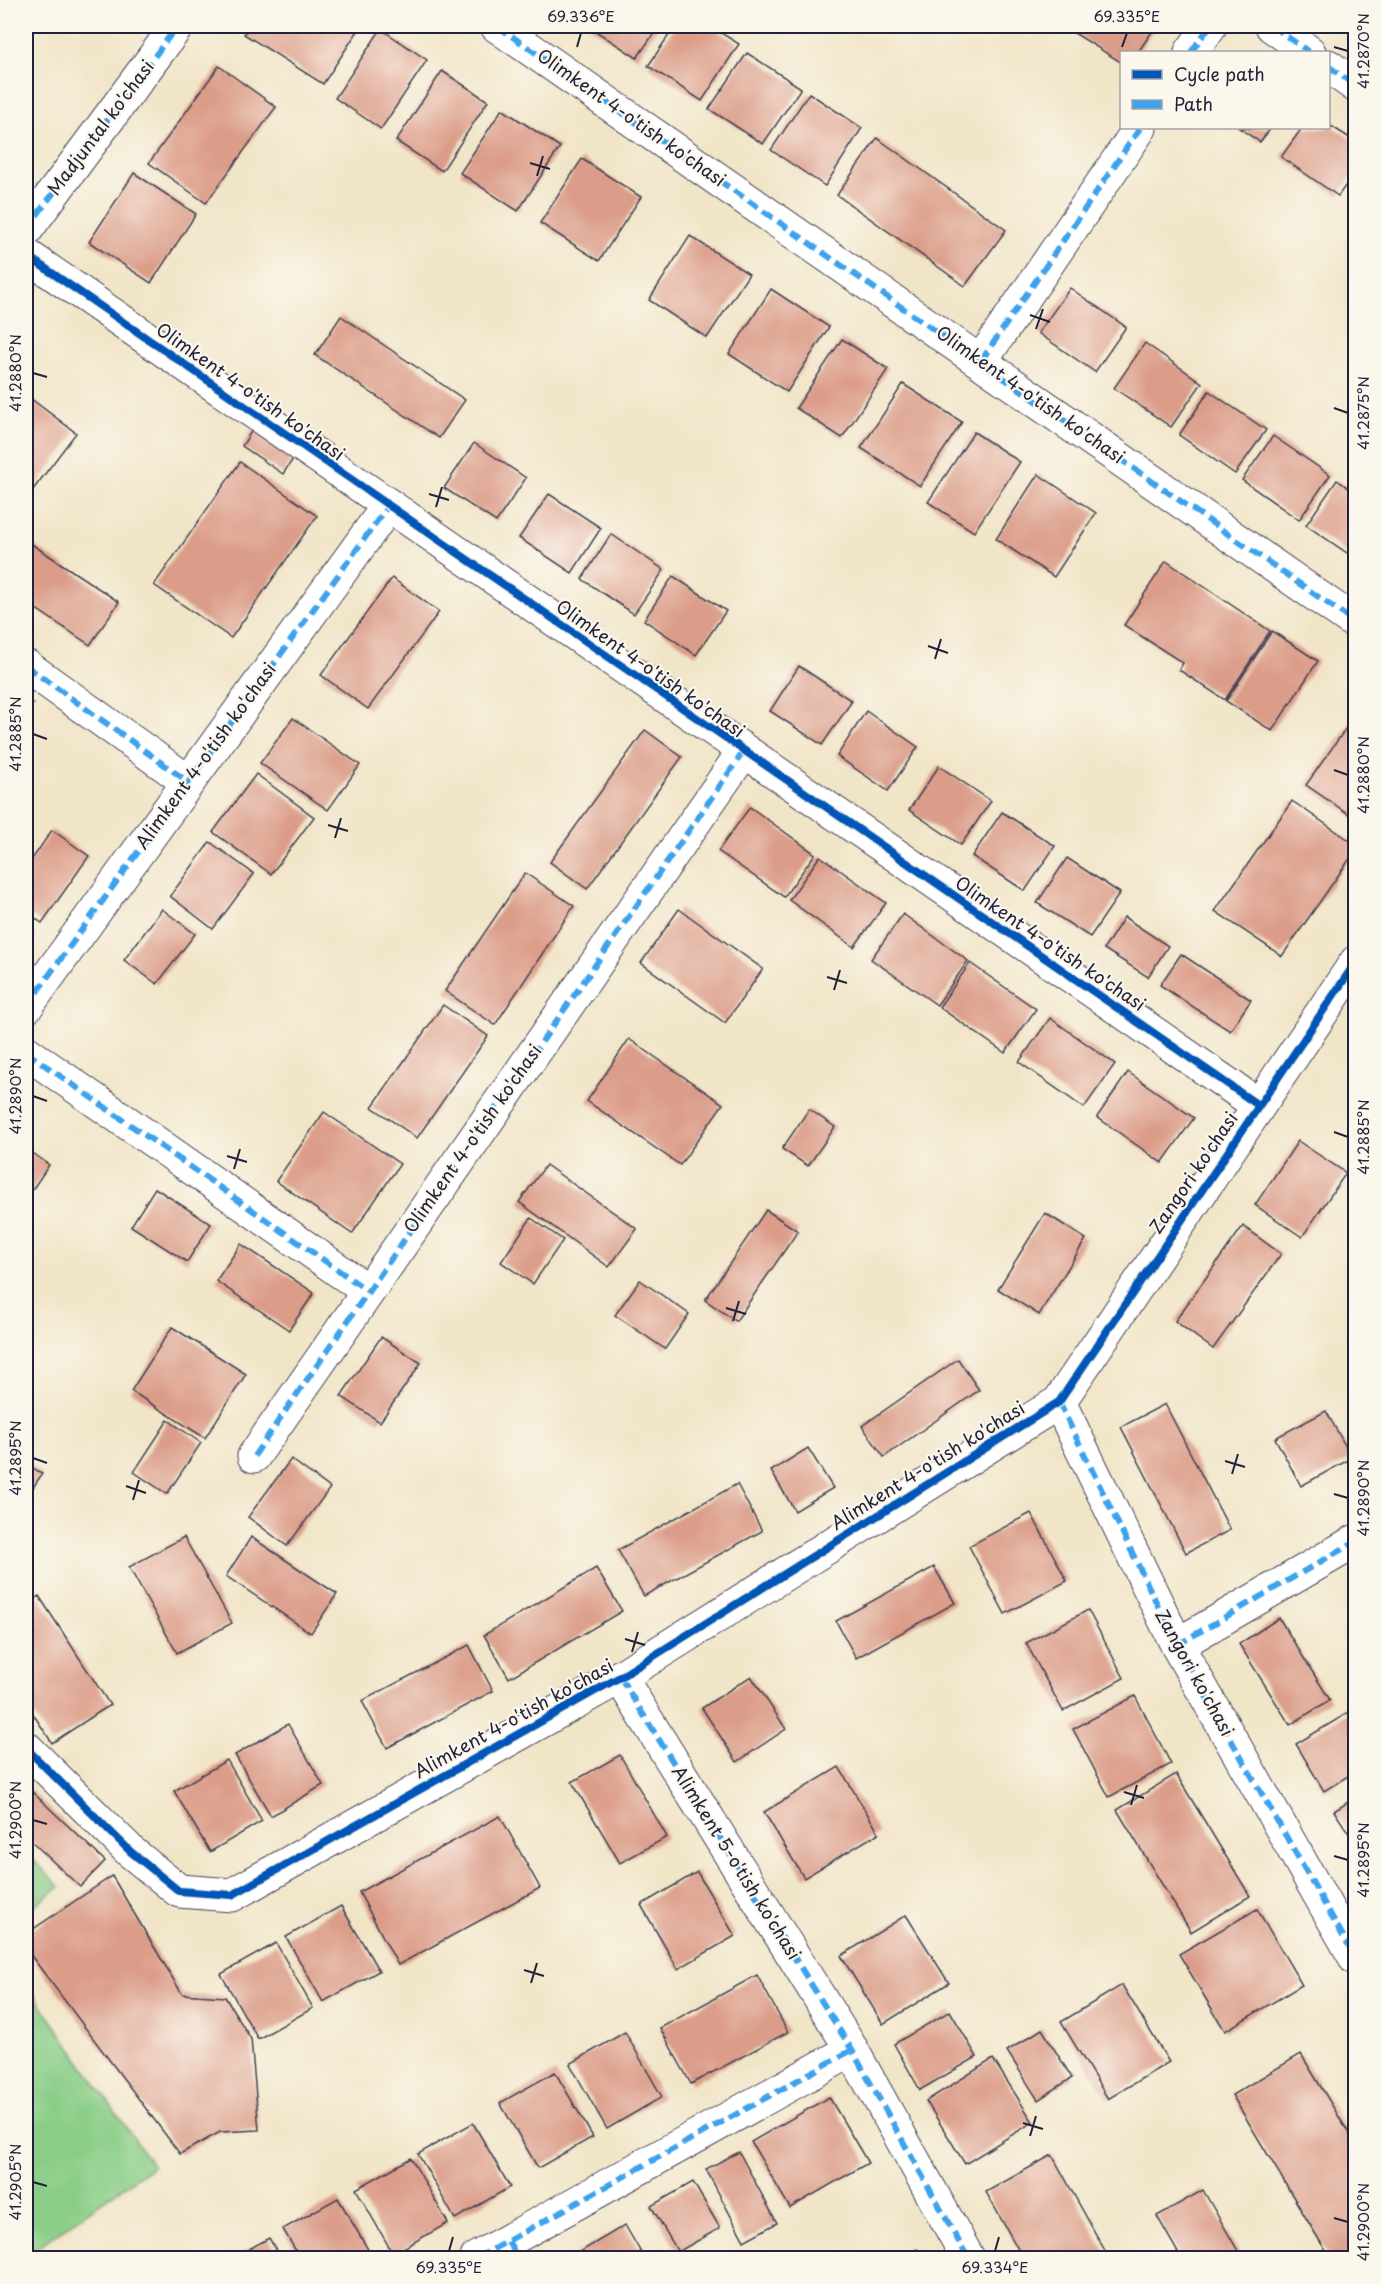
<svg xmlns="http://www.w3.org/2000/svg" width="1381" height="2284" viewBox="0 0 1381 2284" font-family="'Playpen Sans',sans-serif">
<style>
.green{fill:#89cd87;stroke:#567861;stroke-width:1.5}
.building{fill:#db9c89}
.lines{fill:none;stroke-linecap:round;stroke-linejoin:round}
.minor-casing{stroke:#413f50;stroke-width:35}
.minor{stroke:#fff;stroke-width:33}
.quiet{stroke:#3ea2ec;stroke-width:6;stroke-dasharray:12 6;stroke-linecap:butt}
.cycleway-casing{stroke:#fbf7ec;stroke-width:11}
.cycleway{stroke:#0057b8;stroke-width:8}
.ticks{fill:none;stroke:#22223b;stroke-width:2}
.labels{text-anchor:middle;stroke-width:4.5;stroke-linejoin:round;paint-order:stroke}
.street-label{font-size:18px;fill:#22223b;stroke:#fbf7ec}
.neatline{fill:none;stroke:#22223b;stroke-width:2}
.ticks-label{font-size:15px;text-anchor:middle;fill:#22223b}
</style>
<rect width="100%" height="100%" fill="#fbf7ec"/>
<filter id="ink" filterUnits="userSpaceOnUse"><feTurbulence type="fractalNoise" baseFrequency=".0167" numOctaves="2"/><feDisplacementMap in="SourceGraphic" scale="12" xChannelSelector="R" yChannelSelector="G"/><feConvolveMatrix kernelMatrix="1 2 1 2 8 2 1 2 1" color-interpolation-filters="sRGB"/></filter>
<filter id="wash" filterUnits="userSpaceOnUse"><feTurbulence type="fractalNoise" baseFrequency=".008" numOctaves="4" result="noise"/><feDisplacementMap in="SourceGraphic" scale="24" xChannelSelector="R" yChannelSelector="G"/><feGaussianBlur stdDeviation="1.35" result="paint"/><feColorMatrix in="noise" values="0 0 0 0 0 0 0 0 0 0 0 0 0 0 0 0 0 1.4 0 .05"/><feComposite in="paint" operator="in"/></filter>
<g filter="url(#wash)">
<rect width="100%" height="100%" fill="#f1e5c8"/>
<g class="green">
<path d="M26,1852l34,35 -34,24z"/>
<path d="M26,1983l127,183 -127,89z"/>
</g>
<g id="blocks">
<g class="building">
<path d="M250,26h111l-38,58 -79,-50z"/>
<path d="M588,26h71l-22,32z"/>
<path d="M675,26h35l29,18 -37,57 -54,-35z"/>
<path d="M1063,26h93l-18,26h-16v11z"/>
<path d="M381,29l46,31 -46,69 -46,-31z"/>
<path d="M747,53l54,35 -38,56 -54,-35z"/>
<path d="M219,66l57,41 -70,96 -57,-40z"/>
<path d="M442,71l46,30 -46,70 -46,-30z"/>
<path d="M809,93l53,35 -37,58 -54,-36z"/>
<path d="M502,109l58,38 -42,64 -58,-38z"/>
<path d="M1328,124l28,18v29l-18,25 -57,-39 21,-29h26z"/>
<path d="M1239,128h32l-11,14z"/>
<path d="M877,138l129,92 -41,56 -128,-91z"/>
<path d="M582,159l59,38 -42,64 -59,-38z"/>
<path d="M134,173l62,41 -45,69 -62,-41z"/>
<path d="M690,236l59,38 -42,64 -58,-38z"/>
<path d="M1070,288l56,39 -31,45 -57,-39z"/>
<path d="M771,289l58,38 -42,65 -58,-38z"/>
<path d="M341,316l124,84 -26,38 -124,-83z"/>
<path d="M842,339l46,30 -46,69 -46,-30z"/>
<path d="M1145,343l57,40 -31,44 -57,-39z"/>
<path d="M903,384l59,38 -42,64 -59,-38z"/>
<path d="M1209,391l57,39 -31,44 -56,-39z"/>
<path d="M26,395l50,38 -50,66z"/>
<path d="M257,422l42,28 -16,24 -41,-28z"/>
<path d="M974,432l46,30 -46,70 -46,-30z"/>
<path d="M1273,436l57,39 -31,45 -57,-40z"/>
<path d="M474,443l52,35 -30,44 -52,-34z"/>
<path d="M240,462l77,54 -86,122 -77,-53z"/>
<path d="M1038,474l58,39 -42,64 -58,-38z"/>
<path d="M1337,480l19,13v66l-50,-34z"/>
<path d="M549,494l52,34 -29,45 -53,-35z"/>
<path d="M611,534l53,36 -30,44 -52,-35z"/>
<path d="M30,543l89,59 -29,43 -64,-43v-53z"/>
<path d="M1166,561l104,70 -45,69 -46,-30 4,-7 -59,-38z"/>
<path d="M673,576l53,35 -30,44 -52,-35z"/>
<path d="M392,578l47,34 -71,97 -47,-34z"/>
<path d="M1272,631l46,30 -46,70 -46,-30z"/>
<path d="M799,666l53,35 -30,44 -52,-34z"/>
<path d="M26,699l7,5 -7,10z"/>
<path d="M866,711l52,36 -30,44 -51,-35z"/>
<path d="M1356,714v105l-50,-34z"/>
<path d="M293,718l67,47 -32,45 -68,-47z"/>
<path d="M645,730l37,27 -95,132 -37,-27z"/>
<path d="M939,766l52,35 -30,44 -52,-35z"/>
<path d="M256,774l58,43 -43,57 -58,-42z"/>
<path d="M1292,801l64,44v5l-74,106 -67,-45z"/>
<path d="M750,807l65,47 -31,43 -66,-46z"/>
<path d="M1002,812l53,34 -30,45 -53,-35z"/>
<path d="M52,830l37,26 -47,67 -16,-11v-44z"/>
<path d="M210,842l44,32 -41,55 -43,-33z"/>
<path d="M820,856l66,47 -32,44 -65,-47z"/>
<path d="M1067,858l53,35 -30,44 -53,-34z"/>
<path d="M525,873l49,33 -79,119 -50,-34z"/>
<path d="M162,909l33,25 -38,50 -33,-24z"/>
<path d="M679,909l84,60 -38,54 -84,-60z"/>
<path d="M903,914l65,47 -31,44 -66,-46z"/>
<path d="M1124,917l44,29 -20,31 -44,-28z"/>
<path d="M26,926l8,6 -8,13z"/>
<path d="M1181,954l70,46 -21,31 -70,-46z"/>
<path d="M970,963l66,46 -31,44 -66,-46z"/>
<path d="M443,1005l45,31 -71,102 -45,-31z"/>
<path d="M1050,1018l65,46 -31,44 -65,-46z"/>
<path d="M629,1039l94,65 -43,61 -93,-64z"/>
<path d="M1128,1072l66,46 -32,45 -65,-46z"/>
<path d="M809,1109l26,18 -27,39 -26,-17z"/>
<path d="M324,1112l76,52 -48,70 -76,-53z"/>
<path d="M1298,1141l48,32 -44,64 -47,-32z"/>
<path d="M26,1148l23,17 -23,34z"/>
<path d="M546,1165l91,64 -28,38 -90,-65z"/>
<path d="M155,1188l56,36 -24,38 -56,-36z"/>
<path d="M766,1210l32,21 -62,90 -31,-21z"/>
<path d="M1045,1213l41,26 -47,76 -41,-26z"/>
<path d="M531,1218l32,22 -30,44 -32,-22z"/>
<path d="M1243,1226l38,28 -68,95 -38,-28z"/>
<path d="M241,1244l73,49 -25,37 -73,-49z"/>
<path d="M640,1280l49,34 -24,35 -50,-34z"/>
<path d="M172,1327l74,47 -41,64 -74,-47z"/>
<path d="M381,1337l40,26 -41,59 -39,-26z"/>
<path d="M958,1359l21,31 -95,67 -22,-31z"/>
<path d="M1165,1404l65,126 -44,23 -65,-126z"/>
<path d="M1326,1411l26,47 -51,28 -26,-48z"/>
<path d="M168,1420l33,23 -34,51 -33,-22z"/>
<path d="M808,1448l25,40 -38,23 -24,-40z"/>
<path d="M291,1459l39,29 -43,58 -39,-29z"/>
<path d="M26,1463l16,11 -16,24z"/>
<path d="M737,1484l25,47 -118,65 -26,-46z"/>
<path d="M1031,1513l36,68 -62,33 -36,-68z"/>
<path d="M184,1537l48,86 -55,30 -48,-86z"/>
<path d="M251,1537l86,57 -26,39 -85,-57z"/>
<path d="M934,1567l21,36 -99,55 -20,-37z"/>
<path d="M596,1568l26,43 -113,67 -25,-43z"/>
<path d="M39,1596l71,109 -58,38 -26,-40v-99z"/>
<path d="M1088,1610l36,68 -61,33 -37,-68z"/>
<path d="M1279,1618l51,82 -40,25 -51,-81z"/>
<path d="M469,1645l24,46 -106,57 -25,-47z"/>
<path d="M751,1676l35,53 -49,33 -35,-54z"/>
<path d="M1135,1696l36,68 -62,33 -36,-68z"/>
<path d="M1356,1708v63l-32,20 -28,-47z"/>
<path d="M288,1724l35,61 -52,31 -36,-61z"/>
<path d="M620,1755l47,82 -47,26 -48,-81z"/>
<path d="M227,1760l35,61 -52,31 -36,-61z"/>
<path d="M839,1767l40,66 -75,45 -40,-66z"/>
<path d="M1176,1774l74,122 -59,36 -74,-122z"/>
<path d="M26,1786l79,75 -25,26 -54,-51z"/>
<path d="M1356,1797v47l-22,-33z"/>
<path d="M500,1816l40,72 -142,77 -39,-73z"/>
<path d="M697,1872l38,64 -57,33 -37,-64z"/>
<path d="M112,1876l70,118 43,3 26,42 8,91 -39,2 -40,22 -154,-205v-15z"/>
<path d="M341,1906l38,65 -56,31 -37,-65z"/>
<path d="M1257,1909l45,76 -77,46 -46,-77z"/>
<path d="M906,1915l43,68 -66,41 -42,-68z"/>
<path d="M276,1943l37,65 -55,31 -37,-65z"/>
<path d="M757,1975l31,57 -97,52 -31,-56z"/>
<path d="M1122,1985l47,77 -61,37 -47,-77z"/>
<path d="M950,2011l27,46 -57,33 -26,-46z"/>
<path d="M1042,2029l30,49 -34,22 -31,-49z"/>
<path d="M625,2032l37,65 -55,32 -37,-65z"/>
<path d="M1301,2054l55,91v113h-26l-98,-163z"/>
<path d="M993,2059l40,63 -68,42 -39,-63z"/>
<path d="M555,2072l38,65 -55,31 -38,-65z"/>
<path d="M829,2097l39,66 -78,45 -39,-66z"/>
<path d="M473,2123l37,64 -55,32 -37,-65z"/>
<path d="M739,2152l38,71 -33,18 -38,-72z"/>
<path d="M1052,2155l57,103h-86l-37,-66z"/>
<path d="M411,2158l37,65 -55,31 -37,-65z"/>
<path d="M693,2182l27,46 -42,24 -27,-46z"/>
<path d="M1203,2190l39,68h-61l-24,-42z"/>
<path d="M338,2198l35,60h-73l-17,-29z"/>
<path d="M625,2225l19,33h-70l-1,-2z"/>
<path d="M269,2238l12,20h-48z"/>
<path d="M917,2249l5,9h-21z"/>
</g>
</g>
</g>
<g filter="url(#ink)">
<use href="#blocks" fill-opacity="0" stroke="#413f50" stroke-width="1.5"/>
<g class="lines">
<defs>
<g id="minor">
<path d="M497,26l859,597"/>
<path d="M1272,26l37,26"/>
<path d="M1191,52l19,-26"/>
<path d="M1328,66l28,20"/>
<path d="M26,230l151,-204"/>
<path d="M26,255l1232,850"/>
<path d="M981,361l159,-233"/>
<path d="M26,666l161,115"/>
<path d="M26,1007l362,-501"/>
<path d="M26,1052l342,239"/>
<path d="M1059,1402l118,243 179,314"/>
<path d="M254,1456l490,-705"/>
<path d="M1177,1645l179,-104"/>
<path d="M620,1677l232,373 116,208"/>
<path d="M26,1748l105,104 48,39 53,4 388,-218 439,-275 297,-440"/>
<path d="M477,2258l375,-208"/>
</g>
</defs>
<use href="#minor" class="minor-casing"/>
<use href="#minor" class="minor"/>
<g class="quiet">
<path d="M497,26l859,597"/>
<path d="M1272,26l37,26"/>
<path d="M1191,52l19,-26"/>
<path d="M1328,66l28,20"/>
<path d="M26,230l151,-204"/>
<path d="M981,361l159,-233"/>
<path d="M26,666l161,115"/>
<path d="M26,1007l362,-501"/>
<path d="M26,1052l342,239"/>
<path d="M1059,1402l118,243 179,314"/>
<path d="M254,1456l490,-705"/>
<path d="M1177,1645l179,-104"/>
<path d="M620,1677l232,373 116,208"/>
<path d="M508,2241l10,17"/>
<path d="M477,2258l375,-208"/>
</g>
<defs>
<g id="cycleway">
<path d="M26,255l1232,850"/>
<path d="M26,1748l105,104 48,39 53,4 388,-218 439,-275 297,-440"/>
</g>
</defs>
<use href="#cycleway" class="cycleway-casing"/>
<use href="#cycleway" class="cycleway"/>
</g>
</g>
<path class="ticks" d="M577,47l4,-14M1122,47l5,-14M1334,47l14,4M530,163l20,6M537,176l6,-20M1030,315l20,7M1036,329l7,-20M33,373l14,4M1334,408l14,5M429,494l20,6M436,507l6,-20M928,646l20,7M935,659l6,-20M33,734l14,5M1334,770l14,5M328,825l20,6M335,838l6,-20M827,977l20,6M834,990l6,-20M33,1096l14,5M1334,1132l14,5M227,1156l20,6M234,1169l6,-20M726,1308l20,6M733,1321l6,-20M33,1458l14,5M1225,1461l20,6M1232,1474l6,-20M126,1486l20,7M1334,1494l14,4M133,1500l6,-20M625,1639l20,6M632,1652l6,-20M1124,1792l20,6M1131,1805l6,-20M33,1820l14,4M1334,1856l14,4M524,1970l20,6M531,1983l6,-20M1023,2123l20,6M1030,2136l6,-20M33,2182l14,4M1334,2218l14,4M449,2251l4,-14M995,2251l4,-14"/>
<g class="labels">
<g class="street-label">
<text transform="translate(631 118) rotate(35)" y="6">Olimkent 4-o'tish ko'chasi</text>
<text transform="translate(101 128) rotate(-53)" y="6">Madjuntal ko'chasi</text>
<text transform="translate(250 392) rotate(35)" y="6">Olimkent 4-o'tish ko'chasi</text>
<text transform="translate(1030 395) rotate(35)" y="6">Olimkent 4-o'tish ko'chasi</text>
<text transform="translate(650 669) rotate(35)" y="6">Olimkent 4-o'tish ko'chasi</text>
<text transform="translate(206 756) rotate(-54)" y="6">Alimkent 4-o'tish ko'chasi</text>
<text transform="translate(1050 944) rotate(34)" y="6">Olimkent 4-o'tish ko'chasi</text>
<text transform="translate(473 1139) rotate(-55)" y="6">Olimkent 4-o'tish ko'chasi</text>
<text transform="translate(1194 1173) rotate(-56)" y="6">Zangori ko'chasi</text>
<text transform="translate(928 1466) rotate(-32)" y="6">Alimkent 4-o'tish ko'chasi</text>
<text transform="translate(1194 1673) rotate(61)" y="6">Zangori ko'chasi</text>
<text transform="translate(514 1719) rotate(-29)" y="6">Alimkent 4-o'tish ko'chasi</text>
<text transform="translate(736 1863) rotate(58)" y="6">Alimkent 5-o'tish ko'chasi</text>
</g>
</g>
<rect width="1381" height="2284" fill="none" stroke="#fbf7ec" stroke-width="66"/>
<rect x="1120" y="51" width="210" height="78" fill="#fbf7ec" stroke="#a4a2a5" stroke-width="1.5"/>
<rect x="1132" y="70" width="30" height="9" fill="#0057b8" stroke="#a4a2a5" stroke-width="1.5"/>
<text x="1174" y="81" font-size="18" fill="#22223b">Cycle path</text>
<rect x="1132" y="100" width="30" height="9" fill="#3ea2ec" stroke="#a4a2a5" stroke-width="1.5"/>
<text x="1174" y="111" font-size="18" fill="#22223b">Path</text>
<rect x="33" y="33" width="1315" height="2218" class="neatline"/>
<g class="ticks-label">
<text x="581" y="22">69.336°E</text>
<text x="1127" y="22">69.335°E</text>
<text transform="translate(1364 51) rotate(-90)" y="5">41.2870°N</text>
<text transform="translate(16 373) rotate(-90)" y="5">41.2880°N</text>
<text transform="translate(1364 413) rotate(-90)" y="5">41.2875°N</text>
<text transform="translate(16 734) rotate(-90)" y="5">41.2885°N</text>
<text transform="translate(1364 775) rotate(-90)" y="5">41.2880°N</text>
<text transform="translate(16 1096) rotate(-90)" y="5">41.2890°N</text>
<text transform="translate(1364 1137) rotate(-90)" y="5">41.2885°N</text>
<text transform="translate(16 1458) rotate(-90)" y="5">41.2895°N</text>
<text transform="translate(1364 1498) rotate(-90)" y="5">41.2890°N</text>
<text transform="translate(16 1820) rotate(-90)" y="5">41.2900°N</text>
<text transform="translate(1364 1860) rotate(-90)" y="5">41.2895°N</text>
<text transform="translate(16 2182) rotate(-90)" y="5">41.2905°N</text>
<text transform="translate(1364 2222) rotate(-90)" y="5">41.2900°N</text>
<text x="449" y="2273">69.335°E</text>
<text x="995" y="2273">69.334°E</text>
</g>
</svg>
